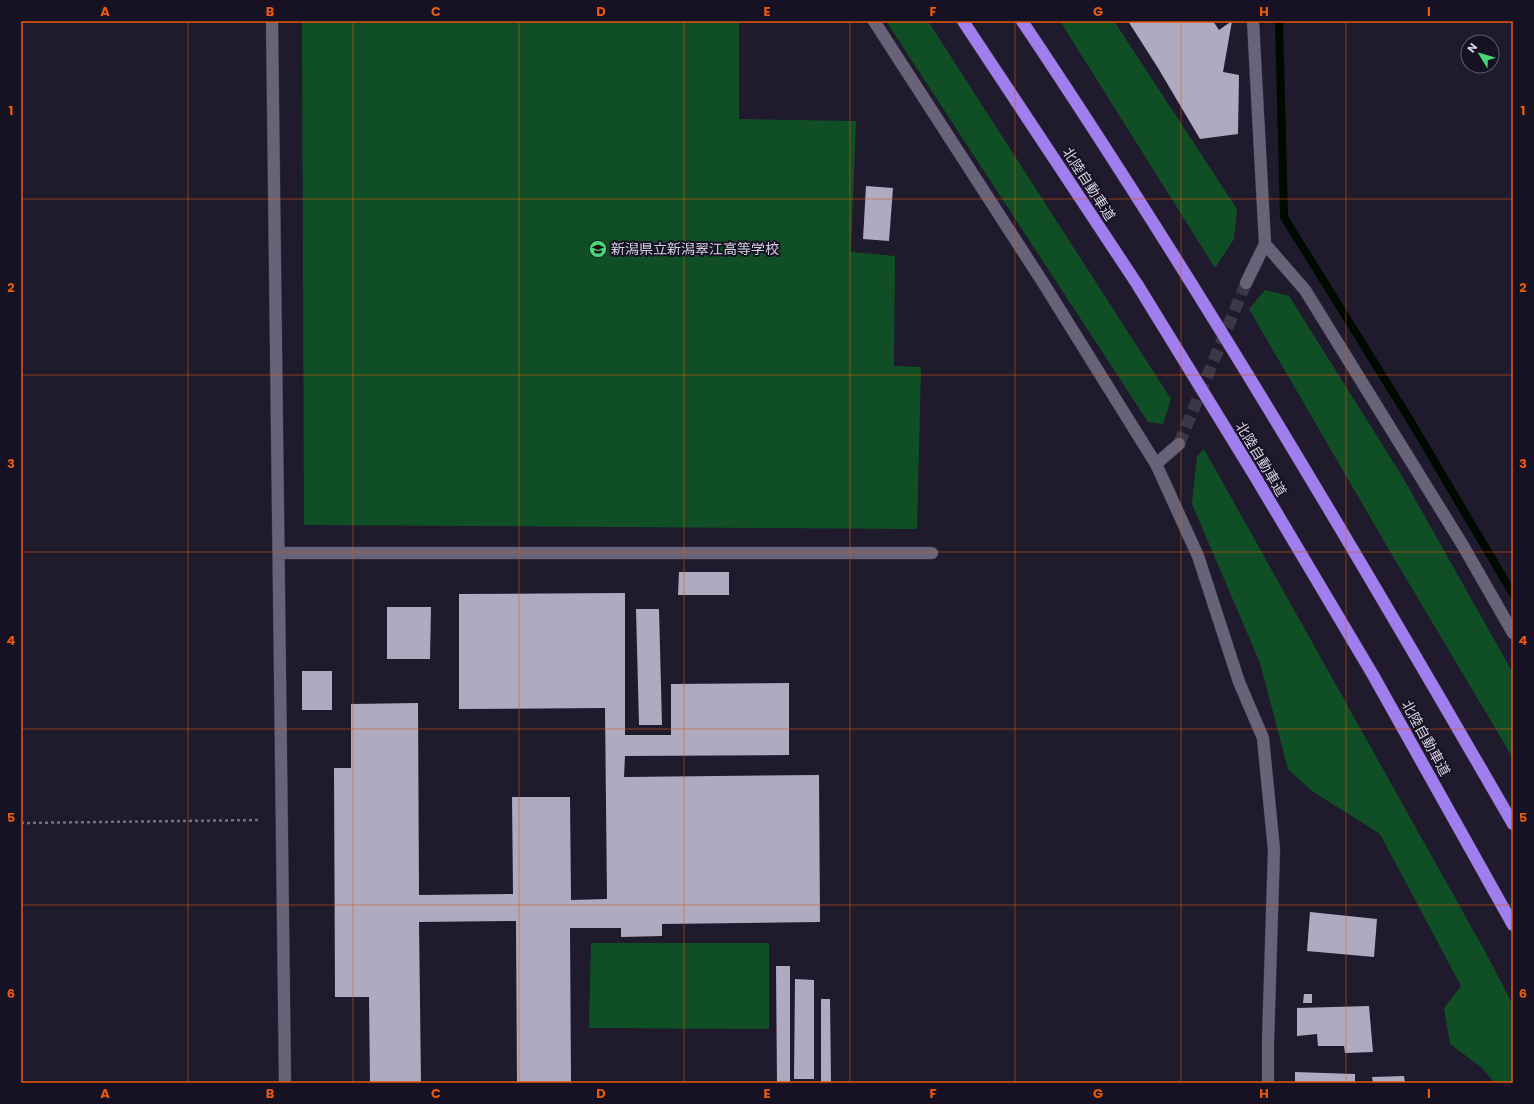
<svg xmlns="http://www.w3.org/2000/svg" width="1534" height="1104" viewBox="0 0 1534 1104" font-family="Poppins,'Noto Sans JP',sans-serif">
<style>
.green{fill:#104f26}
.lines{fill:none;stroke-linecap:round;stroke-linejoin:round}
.stream{stroke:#000900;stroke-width:8}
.building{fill:#afa9c2}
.minor-tunnel{stroke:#3b3648;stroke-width:12;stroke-dasharray:12 6;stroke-linecap:butt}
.minor-casing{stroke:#3b3645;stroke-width:13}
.highway-casing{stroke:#3b3645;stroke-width:13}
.path{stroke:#736f7f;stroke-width:2.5;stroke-dasharray:3 3;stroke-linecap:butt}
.minor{stroke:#69637a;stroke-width:12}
.highway{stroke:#a17eed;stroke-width:12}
.grid{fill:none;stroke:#e8590c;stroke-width:1;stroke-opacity:0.55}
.labels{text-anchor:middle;stroke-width:4;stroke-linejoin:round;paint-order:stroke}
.street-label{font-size:14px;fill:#d5d2df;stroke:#161123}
.poi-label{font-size:14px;fill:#d5d2df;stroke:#161123;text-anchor:start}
.neatline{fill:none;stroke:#e8590c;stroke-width:1.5}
.grid-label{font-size:13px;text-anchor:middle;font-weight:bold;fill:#e8590c}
</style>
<rect width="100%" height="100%" fill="#201a2d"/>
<g class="green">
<path d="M302,21h437v98l117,2 -5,131 44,4 -1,110 27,1 -4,162 -613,-4z"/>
<path d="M886,21h42l243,378 -8,25 -15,-2z"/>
<path d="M1060,21h54l123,188 -3,30 -19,29z"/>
<path d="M1265,290l24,6 113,180 111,197v85l-115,-193 -149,-256z"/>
<path d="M1204,449l283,506 26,50v78h-18l-14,-16 -31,-23 -6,-36 17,-22 -81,-152 -68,-43 -24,-22 -28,-106 -68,-159 5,-48z"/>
<path d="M591,943h178v86l-180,-1z"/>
</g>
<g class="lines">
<path class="stream" d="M1279,21l5,196 126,203 103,174"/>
</g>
<g class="building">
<path d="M1128,21h85l6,9 13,-9 -9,51 16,3 -1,59 -38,5 -42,-71z"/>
<path d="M866,186l27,2 -4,53 -26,-2z"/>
<path d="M679,572h50v23h-51z"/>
<path d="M625,593v142h46v-51l118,-1v72l-164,1 -1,21 195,-2 1,147 -158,2v12l-41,1v-9h-51l1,155h-54l-1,-162 -97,1 2,161h-51l-1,-86h-34l-1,-229h17v-64l67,-1 1,192 94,-1 -1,-97h58l1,103 36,-1 -2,-191 -146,1v-115z"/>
<path d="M387,607h44l-1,52h-43z"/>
<path d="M636,609h23l3,116h-23z"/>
<rect x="302" y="671" width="30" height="39"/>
<path d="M1310,912l67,7 -3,38 -67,-6z"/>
<path d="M776,966h14v117h-13z"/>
<path d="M795,979l19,1v99h-20z"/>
<path d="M1304,994h8v9h-9z"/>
<path d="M821,999h9l1,84h-10z"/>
<path d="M1369,1006l4,46 -28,1 -1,-7h-26l-1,-12 -20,2v-28z"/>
<path d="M1295,1072l60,2v9h-60z"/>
<path d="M1404,1076l1,7h-32l-1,-6z"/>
</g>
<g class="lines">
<path class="minor-tunnel" d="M1179,444l67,-161"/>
<defs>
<g id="minor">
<path d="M272,21l13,1062"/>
<path d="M874,21l168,260 114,183 42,92 41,126 24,56 11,112 -6,191v42"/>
<path d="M1265,244l40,46 157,254 51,89"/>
<path d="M1246,283l19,-39 -12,-223"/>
<path d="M1156,464l23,-20"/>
<path d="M279,553h653"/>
</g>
<g id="highway">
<path d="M963,21l174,263 116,189 120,202 140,250"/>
<path d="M1022,21c175,261 334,531 491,803"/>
</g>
</defs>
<use href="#minor" class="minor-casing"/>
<use href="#highway" class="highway-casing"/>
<path class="path" d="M21,823l239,-3"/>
<use href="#minor" class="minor"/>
<use href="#highway" class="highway"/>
</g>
<path class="grid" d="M188,21v1062M353,21v1062M519,21v1062M684,21v1062M850,21v1062M1015,21v1062M1181,21v1062M1346,21v1062M21,199h1492M21,375h1492M21,552h1492M21,729h1492M21,905h1492"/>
<defs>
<symbol id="school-disc" viewBox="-11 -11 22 22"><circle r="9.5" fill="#4ad677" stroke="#161123"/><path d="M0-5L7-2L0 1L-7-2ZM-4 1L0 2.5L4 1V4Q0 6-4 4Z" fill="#111"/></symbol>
</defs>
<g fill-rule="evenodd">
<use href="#school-disc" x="588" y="239" width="20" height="20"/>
</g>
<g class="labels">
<g class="street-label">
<text transform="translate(1089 184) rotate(57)" y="5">北陸自動車道</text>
<text transform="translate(1261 459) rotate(59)" y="5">北陸自動車道</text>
<text transform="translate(1426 738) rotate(61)" y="5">北陸自動車道</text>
</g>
<g class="poi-label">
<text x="611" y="254">新潟県立新潟翠江高等学校</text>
</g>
</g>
<rect width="1534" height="1104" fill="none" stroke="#161123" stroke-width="44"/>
<g transform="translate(1480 54) rotate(308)"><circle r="19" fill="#161123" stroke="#625e6e"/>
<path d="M0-3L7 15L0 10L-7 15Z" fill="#4ad677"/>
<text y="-6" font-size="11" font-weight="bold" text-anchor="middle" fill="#d5d2df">N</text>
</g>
<rect x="22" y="22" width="1490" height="1060" class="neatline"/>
<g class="grid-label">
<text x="105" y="16">A</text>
<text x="270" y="16">B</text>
<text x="436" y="16">C</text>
<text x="601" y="16">D</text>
<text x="767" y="16">E</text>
<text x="933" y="16">F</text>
<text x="1098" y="16">G</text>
<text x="1264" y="16">H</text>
<text x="1429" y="16">I</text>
<text x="11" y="115">1</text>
<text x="1523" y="115">1</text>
<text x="11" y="292">2</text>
<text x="1523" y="292">2</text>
<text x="11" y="468">3</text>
<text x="1523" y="468">3</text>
<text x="11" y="645">4</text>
<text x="1523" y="645">4</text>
<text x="11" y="822">5</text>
<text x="1523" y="822">5</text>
<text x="11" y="998">6</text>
<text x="1523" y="998">6</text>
<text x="105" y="1098">A</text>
<text x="270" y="1098">B</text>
<text x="436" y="1098">C</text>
<text x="601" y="1098">D</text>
<text x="767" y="1098">E</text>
<text x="933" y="1098">F</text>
<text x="1098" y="1098">G</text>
<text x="1264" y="1098">H</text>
<text x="1429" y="1098">I</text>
</g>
</svg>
